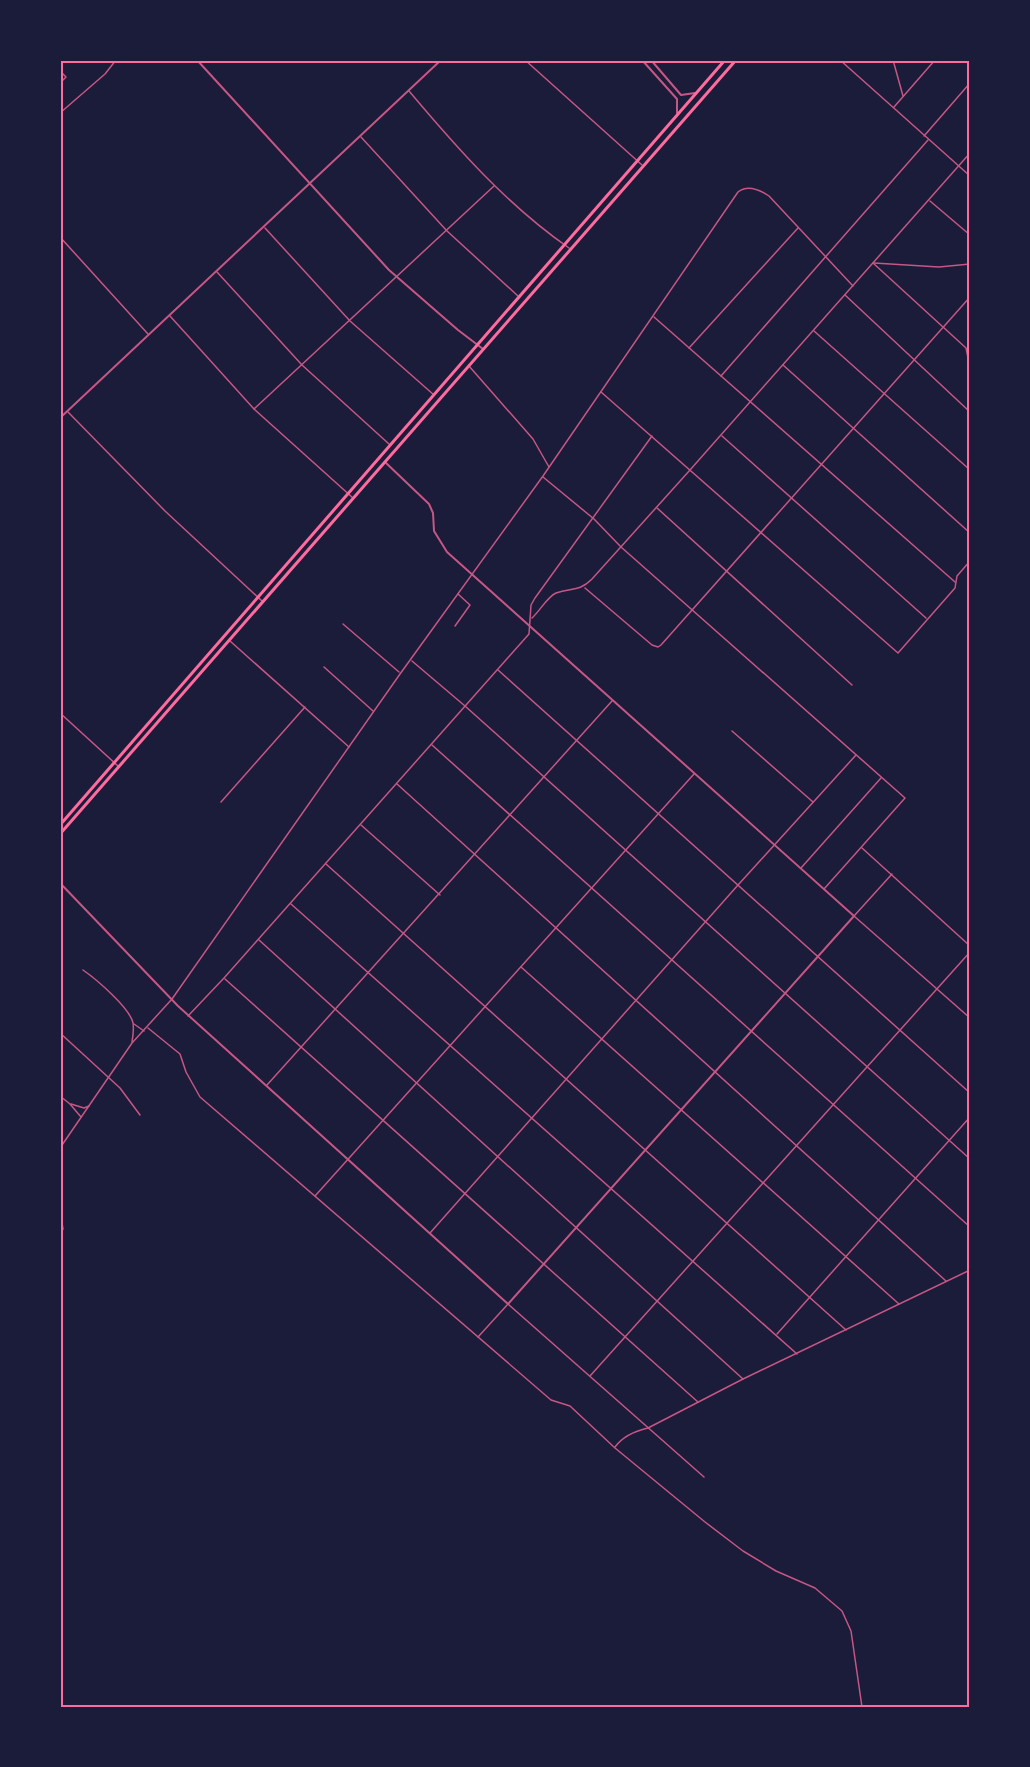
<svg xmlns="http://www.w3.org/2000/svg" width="1030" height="1767" viewBox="0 0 1030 1767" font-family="'DejaVu Sans',sans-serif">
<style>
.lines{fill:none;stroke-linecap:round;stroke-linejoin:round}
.minor{stroke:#c65784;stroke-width:1.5}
.tertiary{stroke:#c65784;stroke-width:2}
.primary{stroke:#ff6b9d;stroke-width:3}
.neatline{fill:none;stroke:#ff6b9d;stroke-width:2}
</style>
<rect width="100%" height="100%" fill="#1b1b3a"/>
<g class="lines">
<g class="minor">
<path d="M525,60l117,105"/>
<path d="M840,60l130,116"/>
<path d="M893,60l10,36"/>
<path d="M60,71l6,6 -6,6"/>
<path d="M409,91c48,57 98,114 160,157"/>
<path d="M894,107l41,-47"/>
<path d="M60,113l45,-39 11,-14"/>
<path d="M924,136l46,-53"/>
<path d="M361,137l86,94 71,65"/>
<path d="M930,201l40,34"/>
<path d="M265,228l85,93 84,74"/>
<path d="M60,237l88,97"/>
<path d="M873,263l93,85 4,19"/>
<path d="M874,263l65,4 31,-3"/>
<path d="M217,272l85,93 87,79"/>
<path d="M845,295l125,117"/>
<path d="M170,316l84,93 99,89"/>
<path d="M654,317l301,265"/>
<path d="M814,331l156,139"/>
<path d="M689,348l109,-120"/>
<path d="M783,365l187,168"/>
<path d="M469,366l64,73 16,28"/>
<path d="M721,376l207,-236"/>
<path d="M601,392l297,261 57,-65 2,-12 13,-15"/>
<path d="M254,409l240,-223"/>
<path d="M68,412l97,99 97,90"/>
<path d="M722,436l204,182"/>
<path d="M543,477l51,42 27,28 284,251 -81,91"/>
<path d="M657,508l195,177"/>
<path d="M585,588l67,57 6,2 3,-2 309,-348"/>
<path d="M532,618c8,-7 15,-21 24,-25 15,-6 22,0 36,-14l98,-109 280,-317"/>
<path d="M343,624l56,48"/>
<path d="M455,626l15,-21 -12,-11"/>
<path d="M230,641l119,106"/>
<path d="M412,661l53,45 505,453"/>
<path d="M324,667l49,44"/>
<path d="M498,670l472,423"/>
<path d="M60,713l58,53"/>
<path d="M732,731l81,71"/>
<path d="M432,745l538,482"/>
<path d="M397,784l549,497"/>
<path d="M221,802l84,-95"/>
<path d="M361,825l79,70"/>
<path d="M862,848l108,98"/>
<path d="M326,864l520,466"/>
<path d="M801,868l80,-90"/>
<path d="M892,874l-38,42 116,102"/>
<path d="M291,904l506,450"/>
<path d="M259,940l484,439"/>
<path d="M521,967l378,337"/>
<path d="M83,970c13,9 47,38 50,53 1,6 0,13 -1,19"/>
<path d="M225,979l473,423"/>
<path d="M188,1016l36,-38 305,-344 2,-29 4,-7 117,-162"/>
<path d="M134,1024l10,7"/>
<path d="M148,1028l32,26 6,18 14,25 351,303 19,6 45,42 90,74 38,29 33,20 39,17 27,23 9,20 11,76"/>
<path d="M60,1033l60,55 20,27"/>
<path d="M267,1085l345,-384"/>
<path d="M60,1096l10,8 11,13"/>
<path d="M71,1104l13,4 5,-2"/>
<path d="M60,1148l72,-105 40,-44 228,-325 143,-198 195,-284c10,-8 22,-2 31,4l84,90"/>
<path d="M315,1196l379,-422"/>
<path d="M60,1212l3,17 -3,5"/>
<path d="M430,1233l308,-348 118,-130"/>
<path d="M777,1334l193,-217"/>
<path d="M478,1337l30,-33 196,173"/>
<path d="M590,1376l380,-424"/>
<path d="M615,1447c8,-11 20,-16 33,-19l95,-49 227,-109"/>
</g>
<g class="tertiary">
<path d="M197,60l192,210 69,60 25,19"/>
<path d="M642,60l35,39v14"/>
<path d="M651,60l30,35 14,-2"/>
<path d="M60,418l381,-358"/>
<path d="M60,883l118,123 330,298 346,-388 -407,-364 -13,-21 -1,-18 -4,-9 -44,-42"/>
</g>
<g class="primary">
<path d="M60,825l665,-765"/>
<path d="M60,834l676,-774"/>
</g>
</g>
<rect width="1030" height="1767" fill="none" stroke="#1b1b3a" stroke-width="123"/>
<rect x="62" y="62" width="906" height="1644" class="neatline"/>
</svg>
